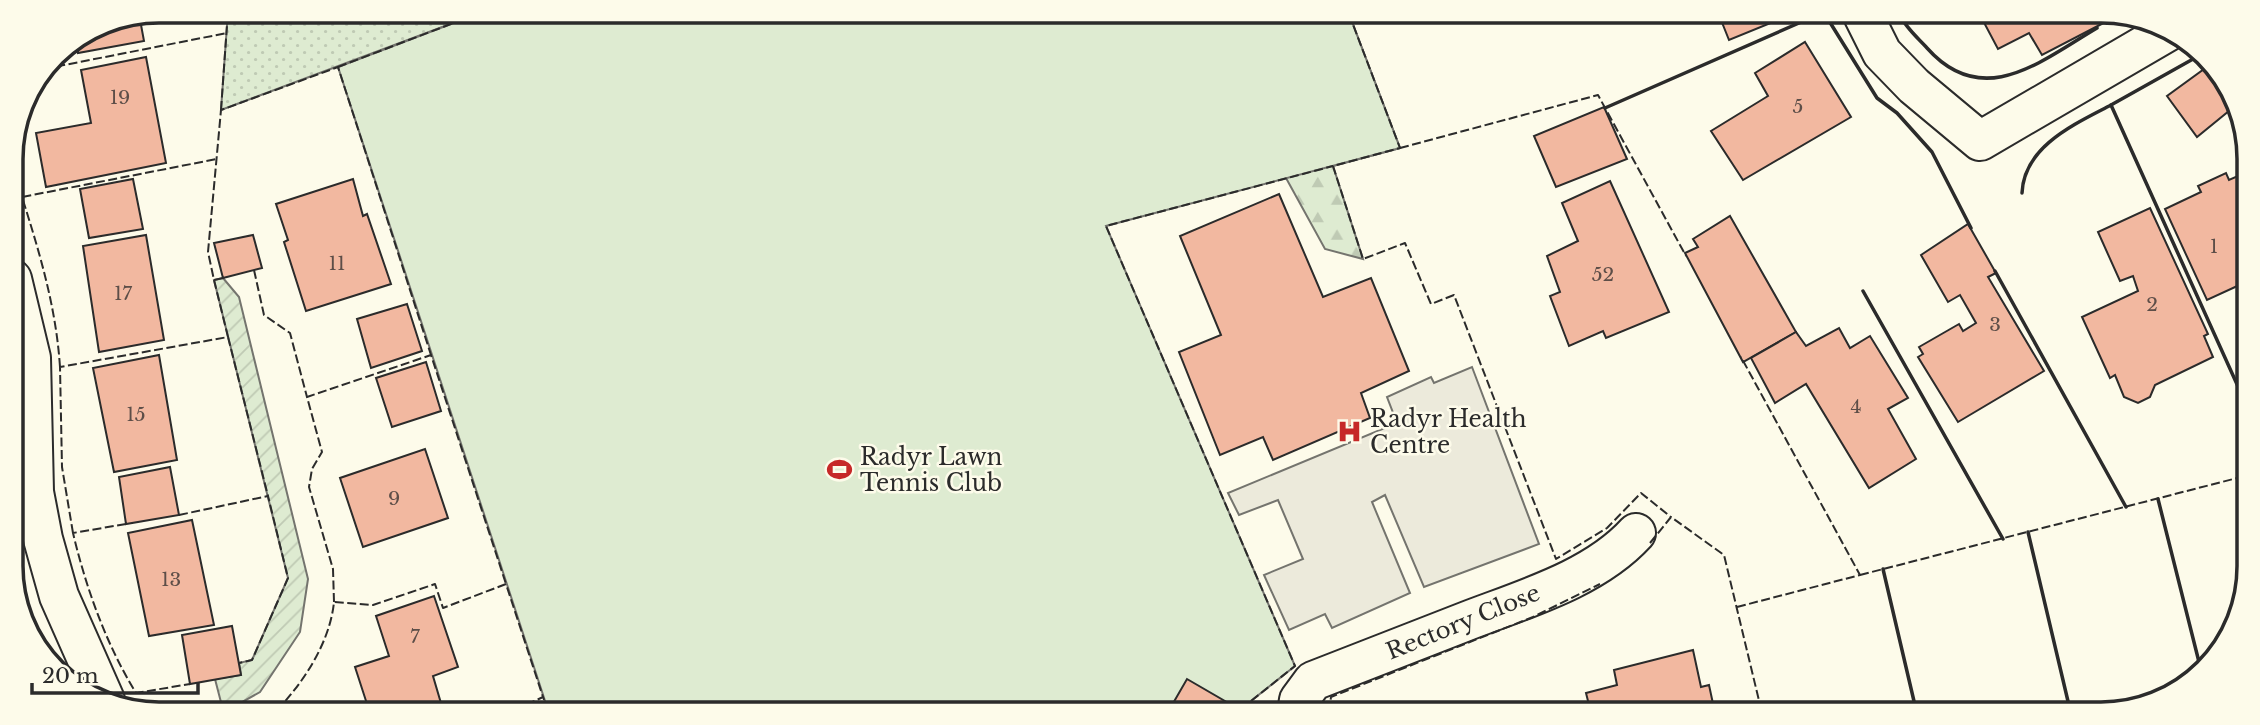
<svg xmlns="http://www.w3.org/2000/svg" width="2260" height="725" viewBox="0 0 2260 725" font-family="'Libre Baskerville',serif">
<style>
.forest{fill:url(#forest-firs);stroke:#74746e;stroke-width:2}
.park{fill:url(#park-dots);stroke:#74746e;stroke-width:2}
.garden{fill:url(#garden-furrows);stroke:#74746e;stroke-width:2}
.pitch{fill:#deebd1;stroke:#74746e;stroke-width:2}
.parking{fill:#eceadb;stroke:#74746e;stroke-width:2}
.building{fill:#f2b8a0;stroke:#2b2b2b;stroke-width:2}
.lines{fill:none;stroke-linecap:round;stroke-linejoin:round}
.minor-casing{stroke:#2b2b2b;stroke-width:42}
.minor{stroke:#fdfbea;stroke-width:38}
.fence{stroke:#2b2b2b;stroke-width:2;stroke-dasharray:9 3.5;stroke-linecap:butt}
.wall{stroke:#2b2b2b;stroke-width:3.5}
.labels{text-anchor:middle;stroke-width:5;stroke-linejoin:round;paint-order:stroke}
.number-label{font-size:19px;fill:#5d4e48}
.poi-label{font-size:23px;fill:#2b2b2b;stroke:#fdfbea;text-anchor:start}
.street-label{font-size:23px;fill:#2b2b2b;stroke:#fdfbea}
.rim{fill:none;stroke:#2b2b2b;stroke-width:3.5}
</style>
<defs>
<pattern id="forest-firs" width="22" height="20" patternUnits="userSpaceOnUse" patternTransform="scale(1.75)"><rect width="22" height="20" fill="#deebd1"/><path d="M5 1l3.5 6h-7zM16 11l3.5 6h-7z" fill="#bfcab4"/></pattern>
<pattern id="park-dots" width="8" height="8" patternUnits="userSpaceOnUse" patternTransform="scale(1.75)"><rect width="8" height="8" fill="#deebd1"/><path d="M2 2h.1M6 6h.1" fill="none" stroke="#bfcab4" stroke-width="1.8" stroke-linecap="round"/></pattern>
<pattern id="garden-furrows" width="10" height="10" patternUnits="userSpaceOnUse" patternTransform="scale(1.75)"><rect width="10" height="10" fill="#deebd1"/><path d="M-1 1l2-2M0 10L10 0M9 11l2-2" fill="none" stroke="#bfcab4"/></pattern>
</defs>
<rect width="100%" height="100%" fill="#fdfbea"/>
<path class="forest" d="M1349,14l51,134 -67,18 30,93 -38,-10 -56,-102z"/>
<path class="park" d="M228,11h257l-264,99z"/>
<path class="garden" d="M223,278l16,19 69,282 -8,53 -40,60 -32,18h-5l-8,-31 26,-4 -2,-12 13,-3 36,-82 -74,-298z"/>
<path class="pitch" d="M485,11l864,3 51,134 -294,78 189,440 -44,35 -5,11 -698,-2 -210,-643z"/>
<path class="parking" d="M1472,367l67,177 -115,43 -39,-92 -13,7 38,91 -78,35 -7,-14 -36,16 -25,-55 39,-16 -25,-59 -39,15 -11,-22 169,-70 -10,-26 44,-20 3,6z"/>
<g class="building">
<path d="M139,14l5,27 -66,12 -2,-14 26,-17z"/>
<path d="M1697,15h93l-61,25 -10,-25 -19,7z"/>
<path d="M1980,15l137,1 -75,39 -13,-22 -31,16z"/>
<path d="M1805,42l46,75 -108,63 -32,-49 57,-35 -13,-23z"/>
<path d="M146,57l20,106 -120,24 -10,-54 55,-10 -10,-53z"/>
<path d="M2211,64l24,42 -38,31 -30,-41z"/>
<path d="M1604,107l23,52 -71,28 -22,-51z"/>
<path d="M2247,172l-1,110 -39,18 -42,-91 36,-17 -3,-6 28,-13 3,7z"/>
<path d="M133,179l10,50 -54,9 -9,-49z"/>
<path d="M353,179l10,37 4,-2 24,70 -85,27 -22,-69 4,-2 -12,-36z"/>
<path d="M1610,181l59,131 -63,26 -3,-7 -34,15 -19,-50 10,-4 -13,-36 31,-15 -16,-38z"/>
<path d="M1279,194l44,103 48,-19 38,93 -48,22 9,25 -97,42 -10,-23 -43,18 -41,-103 42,-17 -41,-99z"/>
<path d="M2150,208l58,126 -4,2 9,21 -58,28 -5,12 -12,6 -14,-6 -9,-22 -5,3 -28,-61 56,-26 -5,-15 -13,5 -22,-49z"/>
<path d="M1730,216l66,116 -53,30 -58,-109 13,-6 -5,-8z"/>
<path d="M1968,224l28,49 -8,4 56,94 -86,51 -40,-65 5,-3 -4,-7 40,-23 4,7 13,-8 -16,-28 -12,7 -27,-47z"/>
<path d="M146,235l18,105 -65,12 -16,-106z"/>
<path d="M253,235l9,33 -39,10 -9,-35z"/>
<path d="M407,304l15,47 -51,17 -14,-49z"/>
<path d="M1839,328l11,20 20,-12 38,62 -20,11 28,50 -47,29 -63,-104 -31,19 -24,-45 45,-26 10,14z"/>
<path d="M159,355l18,105 -63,12 -21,-104z"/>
<path d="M426,362l15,49 -49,16 -16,-49z"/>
<path d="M425,449l23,69 -85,29 -23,-69z"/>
<path d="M170,467l9,48 -53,9 -7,-47z"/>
<path d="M192,520l22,105 -65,11 -21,-103z"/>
<path d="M434,596l24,71 -25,9 10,34h-84l9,-3 -13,-40 34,-11 -13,-40z"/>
<path d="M232,626l9,49 -51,9 -8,-49z"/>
<path d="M1693,650l8,37 8,-2 6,28h-124l-5,-20 31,-8 -3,-15z"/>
<path d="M1187,679l55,32 -1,1h-73z"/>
</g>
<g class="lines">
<defs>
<g id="minor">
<path d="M1863,15l19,38 32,33 66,55 187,-109"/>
<path d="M12,279l19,79 3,134 9,47 16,57 46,104"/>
<path d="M1297,712l2,-12 14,-19c51,-20 103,-40 154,-60 57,-22 127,-42 169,-88"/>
</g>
</defs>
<use href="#minor" class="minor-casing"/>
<use href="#minor" class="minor"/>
<g class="fence">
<path d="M1349,14l51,134 -67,18 30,93 42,-16 26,61 23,-9 102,264 51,-31 34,-35 30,24"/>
<path d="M338,67l147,-56"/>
<path d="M44,69l183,-36"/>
<path d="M221,110l7,-99"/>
<path d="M1400,148l198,-53 88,161"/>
<path d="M11,162l11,35"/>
<path d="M254,270l10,45 26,18 17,64"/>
<path d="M223,278l-9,2 -6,-28 13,-142 117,-43 93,288"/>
<path d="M214,280l14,57"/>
<path d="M60,367c-4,-60 -20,-113 -38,-170l195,-38"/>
<path d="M179,515l89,-19 20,82 -36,82 -13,3"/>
<path d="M126,524l-53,9c13,55 33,111 63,160l54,-9"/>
<path d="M73,533l-11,-66 -2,-100 168,-30 40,159"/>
<path d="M1650,543l21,-26 53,38 38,158"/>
<path d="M13,562l5,22 37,85"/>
<path d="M1860,575l385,-99"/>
<path d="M334,602l-1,-33 -24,-82 3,-18 10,-17 -15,-55 124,-42 75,229"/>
<path d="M1737,607l123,-32 -119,-218"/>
<path d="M277,710c27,-28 53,-68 57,-108l39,3 62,-21 8,24 63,-24 37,113"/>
<path d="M515,710l28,-13 5,13"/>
<path d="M1246,712l5,-11 44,-35 -189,-440 227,-60"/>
<path d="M1329,712l2,-15 202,-80 67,-33"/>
</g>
<g class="wall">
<path d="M1900,15c5,12 18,23 27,33 56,63 114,13 170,-20"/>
<path d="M2202,54l-91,51 134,297"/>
<path d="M1605,108l210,-92h11l51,82 20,15 35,39 39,76"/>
<path d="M2022,193c2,-47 53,-69 89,-88"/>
<path d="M1995,271l131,236"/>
<path d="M1863,291l140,248"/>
<path d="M2158,499l43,171"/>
<path d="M2028,532l43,182"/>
<path d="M1883,569l34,145"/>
</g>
</g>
<defs>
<symbol id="hospital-bare" viewBox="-9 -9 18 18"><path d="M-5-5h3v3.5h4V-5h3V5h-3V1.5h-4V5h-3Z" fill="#c62828" stroke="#fdfbea" stroke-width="2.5" paint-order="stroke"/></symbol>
<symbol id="stadium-bare" viewBox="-9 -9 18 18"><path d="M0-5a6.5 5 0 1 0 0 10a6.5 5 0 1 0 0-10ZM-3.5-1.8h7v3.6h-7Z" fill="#c62828" stroke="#fdfbea" stroke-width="2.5" paint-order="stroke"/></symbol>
</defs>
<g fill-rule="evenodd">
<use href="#hospital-bare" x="1332" y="414" width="35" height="35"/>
<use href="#stadium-bare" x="822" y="452" width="35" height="35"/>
</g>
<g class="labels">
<g class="number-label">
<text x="120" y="104">19</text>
<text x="1798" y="113">5</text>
<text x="2214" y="253">1</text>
<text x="337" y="270">11</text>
<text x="1603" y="281">52</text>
<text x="123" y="300">17</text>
<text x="2152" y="311">2</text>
<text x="1995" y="331">3</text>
<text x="1856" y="413">4</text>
<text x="136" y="421">15</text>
<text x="394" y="505">9</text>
<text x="171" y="586">13</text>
<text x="415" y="643">7</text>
</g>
<g class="poi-label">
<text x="1370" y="427">Radyr Health<tspan x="1370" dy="26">Centre</tspan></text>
<text x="860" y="465">Radyr Lawn<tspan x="860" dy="26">Tennis Club</tspan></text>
</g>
<g class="street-label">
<text transform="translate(1463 622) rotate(-22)" y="8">Rectory Close</text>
</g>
</g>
<path d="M0 0H2260V725H0ZM159 23H2101A136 136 0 0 1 2237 159V566A136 136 0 0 1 2101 702H159A136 136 0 0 1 23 566V159A136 136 0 0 1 159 23Z" fill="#fdfbea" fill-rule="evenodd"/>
<path class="rim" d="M159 23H2101A136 136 0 0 1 2237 159V566A136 136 0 0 1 2101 702H159A136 136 0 0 1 23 566V159A136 136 0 0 1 159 23Z"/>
<path d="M32 683v10h166v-10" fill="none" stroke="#2b2b2b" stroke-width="3.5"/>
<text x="42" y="683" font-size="21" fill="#2b2b2b" stroke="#fdfbea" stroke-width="5" paint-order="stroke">20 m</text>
</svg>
